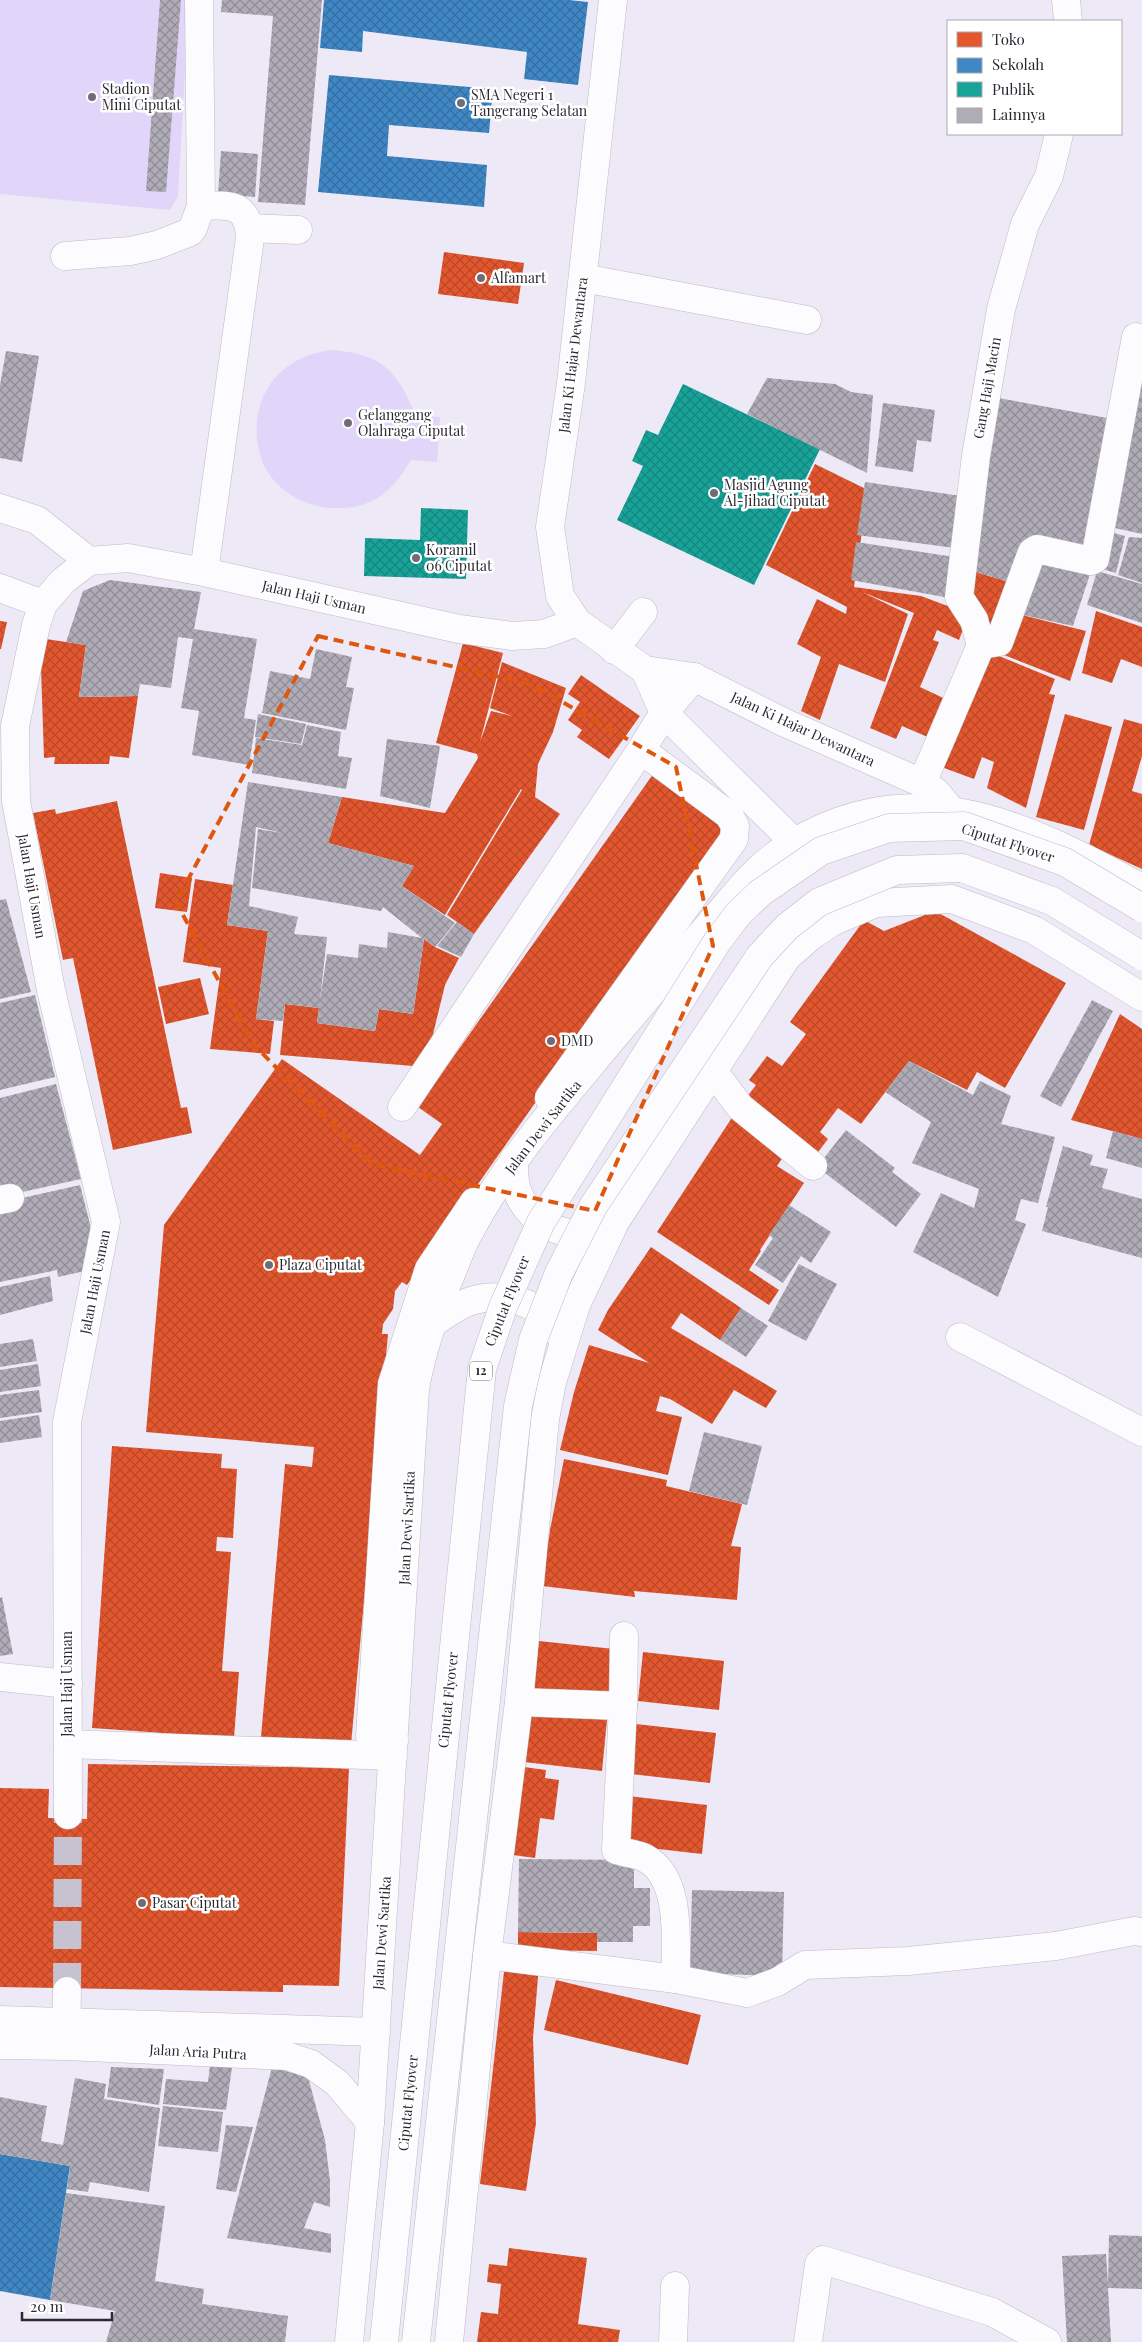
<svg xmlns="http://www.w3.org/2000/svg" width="1142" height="2342" viewBox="0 0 1142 2342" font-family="'Playfair Display',serif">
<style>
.pitch{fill:#e1d6f9}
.shops{fill:url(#shops-cross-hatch)}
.schools{fill:url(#schools-cross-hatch)}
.public{fill:url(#public-cross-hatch)}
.building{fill:url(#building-cross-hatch);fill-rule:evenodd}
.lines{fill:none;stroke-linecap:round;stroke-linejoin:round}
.minor-tunnel{stroke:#c6c2cf;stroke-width:28;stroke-dasharray:28 14;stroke-linecap:butt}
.minor-casing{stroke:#bebac5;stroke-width:29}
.major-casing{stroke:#bebac5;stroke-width:29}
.minor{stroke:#fcfcfe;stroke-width:28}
.major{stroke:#fcfcfe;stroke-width:28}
.highway-bridge-casing{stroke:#bebac5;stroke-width:29;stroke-linecap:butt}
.highway-bridge{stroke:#fcfcfe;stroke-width:28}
.marked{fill:none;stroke:#df570e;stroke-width:4;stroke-dasharray:10 6;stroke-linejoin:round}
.poi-dot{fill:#6f6c76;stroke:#fff;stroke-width:2}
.labels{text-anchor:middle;stroke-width:5;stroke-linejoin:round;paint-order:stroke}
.shield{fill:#fff;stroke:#6b686f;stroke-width:1}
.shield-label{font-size:12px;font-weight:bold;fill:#2b2831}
.poi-label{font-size:14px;fill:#2b2831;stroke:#fff;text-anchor:start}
.street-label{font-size:14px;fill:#2b2831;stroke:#fff}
</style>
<defs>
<pattern id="shops-cross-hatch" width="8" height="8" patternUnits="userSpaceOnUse" patternTransform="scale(1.25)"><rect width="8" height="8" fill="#e4572e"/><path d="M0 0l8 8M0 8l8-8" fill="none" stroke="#b94828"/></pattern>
<pattern id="schools-cross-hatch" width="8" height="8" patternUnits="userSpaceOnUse" patternTransform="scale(1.25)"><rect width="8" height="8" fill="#3f88c5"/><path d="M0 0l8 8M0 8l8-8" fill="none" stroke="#356fa1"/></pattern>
<pattern id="public-cross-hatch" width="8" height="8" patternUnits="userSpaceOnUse" patternTransform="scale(1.25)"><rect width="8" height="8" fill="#17a398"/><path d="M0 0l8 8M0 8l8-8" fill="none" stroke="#15857d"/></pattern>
<pattern id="building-cross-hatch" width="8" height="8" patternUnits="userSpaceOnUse" patternTransform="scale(1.25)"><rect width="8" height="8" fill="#b0acb7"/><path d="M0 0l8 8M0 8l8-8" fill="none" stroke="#8f8c95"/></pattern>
</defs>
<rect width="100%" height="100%" fill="#ede9f6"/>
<g class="pitch">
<path d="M0,0h189l-11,196 -8,14 -170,-16z"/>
<path d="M332,350c51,4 65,21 84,66l24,1 -3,45 -26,-2c-7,11 -14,22 -23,30 -35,32 -97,20 -121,-19 -20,-36 -11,-87 26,-108 12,-8 25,-11 39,-13z"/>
</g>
<g class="shops">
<path d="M444,252l80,11 -6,41 -80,-10z"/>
<path d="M815,464l53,26 -14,97 67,9 48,18 -10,26 -22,-10 -4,10 6,2 -19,45 34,16 -17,38 -35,-15 -6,13 -26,-11 44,-115 -52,-21 46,22 -23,68 -46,-18 -19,56 -19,-9 20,-54 -24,-13 20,-45 29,15 1,-7 -81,-42z"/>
<path d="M966,569l50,15 -18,55 -18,-4z"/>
<path d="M1096,611l46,16v40l-21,-8 -9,24 -30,-10z"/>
<path d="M1014,613l72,18 -16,50 -71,-28z"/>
<path d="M0,621l7,1 -6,27h-1z"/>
<path d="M46,639l40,6 -7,52 59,-1 -9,62 -19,-2 -1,8h-55l1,-7 -11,1 -3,-90z"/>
<path d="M463,643l40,10 -23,89 11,-31 21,5 -22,-8 12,-46 64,26 -13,44 -15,32 -3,33 25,17 -86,120 -27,-19 75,-125 -1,-1 -76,126 -43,-29 12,-20 -86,-23 14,-46 103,16 33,-55 -1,-4 -41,-11z"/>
<path d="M982,649l73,30 -6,15 6,1 -29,113 -39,-20 7,-26 -12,-5 -8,22 -38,-14z"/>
<path d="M581,675l59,41 -31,43 -32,-22 5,-7 -14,-10 12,-18 -12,-8z"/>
<path d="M1065,714l47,13 -28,103 -48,-13z"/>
<path d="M1124,719l18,5v32l-10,35 10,3v75l-53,-24z"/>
<path d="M656,770l76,53 -325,462 -5,-3 -7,9 -2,18 -10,15 -1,10h6l-37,411 -90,-8 24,-273 27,3 2,-20 -168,-15 18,-207 118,-166 138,96 22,-31 -24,-17z"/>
<path d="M117,801l64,307 6,-1 5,26 -79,17 -40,-192 -10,2 -30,-147 22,-4 1,5z"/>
<path d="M160,873l32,5 -5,34 -32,-4z"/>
<path d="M195,879l38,6 -6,40 41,6 -12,88 18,2 -4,33 -60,-5 11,-81 -38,-6z"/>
<path d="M935,911l131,72 -61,105 -28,-16 -10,18 -58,-29 -48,63 -23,-16 -18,24 8,7 -16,21 -69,-58 13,-17 -7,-5 18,-24 15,10 24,-32 -16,-12 74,-102 20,11z"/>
<path d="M424,939l11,8 24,11 -14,27 -20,82 -145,-12 5,-51 34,4 -2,15 58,8 4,-22 34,5z"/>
<path d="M200,978l9,36 -43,10 -8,-37z"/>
<path d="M1120,1014l22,15v110l-71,-19z"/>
<path d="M735,1113l54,35 -12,18 27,17 -44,67 1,1 -12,19 30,20 -10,15 -112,-73z"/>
<path d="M651,1247l90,61 -21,32 -39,-27 -10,15 106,63 -11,17 -32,-18 -22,34 -42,-25 -10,-3 -4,15 26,6 -14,58 -108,-25 14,-58 15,-47 60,18 -51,-33 10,-20z"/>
<path d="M112,1446l110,8 -1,14 16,1 -4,69 -16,-1 -1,14 15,1 -9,119 17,1 -5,66 -142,-10z"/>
<path d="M564,1459l103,21 -1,6 76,18 -11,42 10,1 -4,53 -103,-9 1,6 -93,-11 8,-56z"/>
<path d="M539,1641l75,8 -5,49 -76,-8z"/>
<path d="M643,1652l81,9 -5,49 -81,-9z"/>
<path d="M530,1712l77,8 -5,51 -78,-9z"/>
<path d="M636,1724l80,9 -6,50 -79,-9z"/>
<path d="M88,1764l261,4 -10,218 -56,-1v7l-283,-5v-199l49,1 -1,29 39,1z"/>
<path d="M524,1767l22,3 -1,8 14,2 -5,40 -14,-2 -5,40 -22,-3z"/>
<path d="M628,1796l79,9 -5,49 -79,-9z"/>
<path d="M518,1932l79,1v18l-79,-1z"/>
<path d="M505,1963l34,2 -6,73 3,85 -10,68 -46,-7z"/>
<path d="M556,1980l145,35 -13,50 -144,-35z"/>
<path d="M509,2248l78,10 -9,66 42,6 -2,12h-141l4,-30 17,2 3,-30 -14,-2 2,-18 18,2z"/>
</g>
<g class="schools">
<path d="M324,0h245l19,2 -10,83 -54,-6 3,-27 -164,-21 -1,21 -42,-4z"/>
<path d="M329,75l164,14 -4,44 -100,-8 -2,31 100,9 -3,42 -166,-15z"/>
<path d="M0,2154l70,12 -20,134 -50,-9z"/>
</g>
<g class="public">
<path d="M683,384l137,65 -66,136 -137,-65 26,-54 -11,-5 14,-31 12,5z"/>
<path d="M421,508l47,2 -2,69 -102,-3 1,-38 55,2z"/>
</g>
<g class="building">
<path d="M160,0h21l-15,192 -20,-1z"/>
<path d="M222,0h100l-17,205 -47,-3 15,-186 -52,-4z"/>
<path d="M221,151l37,3 -3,43 -37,-3z"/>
<path d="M1142,344v190l-36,-8z"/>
<path d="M6,351l33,5 -17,106 -22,-4v-73z"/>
<path d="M767,378l68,6 16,8 22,3 -6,78 -120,-59z"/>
<path d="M993,397l125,23 -24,137 -64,-14 -14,41 -50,-15z"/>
<path d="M883,403l52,7 -4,32 -14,-2 -4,32 -38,-6z"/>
<path d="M865,482l103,15 -6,52 -105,-14z"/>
<path d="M1103,530l22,6 -9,37 -21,-6z"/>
<path d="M1129,537l13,1v45l-24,-8z"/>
<path d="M856,542l105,16 -6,41 -104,-19z"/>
<path d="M1037,554l55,14 -19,58 -59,-13z"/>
<path d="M1097,571l45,13v39l-55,-18z"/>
<path d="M110,580l91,12 -7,37 63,10 -13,79 12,2 -7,45 -57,-10 7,-44 -18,-3 12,-69 -15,-2 -7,51 -31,-4 -2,12 -59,1 7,-52 -20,-3 17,-51z"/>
<path d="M316,649l36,8 -6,30 8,1 -8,42 -84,-17 8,-42 40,8z"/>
<path d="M258,714l48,10 -5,20 -46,-7z"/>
<path d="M307,725l34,7 -3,24 14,2 -6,31 -94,-16 4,-35 46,7z"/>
<path d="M387,739l53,7 -10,62 -50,-12z"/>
<path d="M248,782l94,15 -14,46 86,23 -12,20 53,37 -20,24 -11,-8 -11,75 -34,-5 -4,22 -58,-8 2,-15 -34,-4 -2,17 -27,-2 12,-88 -41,-6zM256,827l26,6 -24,-4 -6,59 129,23 2,-4 39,31 -34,-6 -1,16 -28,-4 -1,14 -31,-4 -7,46 7,-63 -33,-3 4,-17 -49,-11z"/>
<path d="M6,899l25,93 -31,7v-99z"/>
<path d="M457,922l17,12 -13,23 -24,-11z"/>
<path d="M35,995l20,82 -55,13v-87z"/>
<path d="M1092,1000l21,11 -52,96 -21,-11z"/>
<path d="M909,1061l64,34 7,-14 31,15 -10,28 54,13 -17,66 -17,-4 -6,21 -6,-2 17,6 -28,73 -85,-45 28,-59 33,15 5,-19 -67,-26 19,-41 -46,-30z"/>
<path d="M56,1084l25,95 -81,18v-99z"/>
<path d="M846,1130l49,38 -3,4 29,22 -25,33 -79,-60z"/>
<path d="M1113,1131l29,8v29l-36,-10z"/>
<path d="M1063,1146l30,9 -3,10 18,4 -6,19 40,11v59l-100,-27 6,-24h-2z"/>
<path d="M80,1185l12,47 -3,38 -31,7 -1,-7 -57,12v-79z"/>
<path d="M789,1205l42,27 -20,31 -10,-7 -18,27 -28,-18 18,-27 -4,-3z"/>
<path d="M799,1264l38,20 -31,57 -38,-20z"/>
<path d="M50,1276l3,25 -53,14v-28z"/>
<path d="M741,1308l27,18 -22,31 -26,-17z"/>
<path d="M33,1339l4,22 -37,6v-23z"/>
<path d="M38,1364l3,22 -41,6v-22z"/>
<path d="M39,1390l3,22 -42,6v-23z"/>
<path d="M39,1415l3,22 -42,6v-22z"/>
<path d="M704,1432l58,14 -15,59 -58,-14z"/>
<path d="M2,1597l11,57 -13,2v-58z"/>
<path d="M519,1859l115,1v28h16v38h-17v16h-36v-9l-79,-1z"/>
<path d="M692,1890l92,2 -2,84 -92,-3z"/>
<path d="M210,2065l22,2 -6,43 -63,-6 3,-25 42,3z"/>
<path d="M111,2067l53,2 -5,36 -52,-8z"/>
<path d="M272,2067l36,10 17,63 5,41v26l-16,-5 -10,26 27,6v19l-104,-15z"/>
<path d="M75,2078l31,6 -2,15 56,9 -11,84 -59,-10 -2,10 -21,-3 3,-23 -70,-12v-57l47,9 -6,35 22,4z"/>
<path d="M163,2106l60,6 -5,40 -60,-6z"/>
<path d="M226,2125l27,2 -17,65 -20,-3z"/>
<path d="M66,2193l99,13 -10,75 49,8 -2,15 86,12 -3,26h-179l9,-31 -65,-11z"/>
<path d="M1109,2235l33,1v53l-34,-1 3,54h-44l-5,-86 44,-2 2,31z"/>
</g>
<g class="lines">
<path class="minor-tunnel" d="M67,1991l1,-176"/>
<defs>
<g id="minor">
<path d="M1066,0l2,21"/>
<path d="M201,206c29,-1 47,-4 49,32l-46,334"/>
<path d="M250,228l48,2"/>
<path d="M65,256l65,-5 27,-6 33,-13 3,-4 8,-22 -2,-206"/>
<path d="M583,278l224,42"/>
<path d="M0,508l37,12 52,41"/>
<path d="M0,588l43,16"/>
<path d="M981,645l-7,-25 -15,-23 17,-141 25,-147 24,-85 24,-48 10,-42"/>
<path d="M614,650l29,-38"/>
<path d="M922,783l59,-138 18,-3 33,-90 5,-3 54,12 4,-2 41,-222"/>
<path d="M713,1071l27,36 73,59"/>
<path d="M549,1098l185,-259 1,-13 -6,-11 -88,-65"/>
<path d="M402,1107l239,-357 23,-37 30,-36"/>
<path d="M0,1200l10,-2"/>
<path d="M960,1337l182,95"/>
<path d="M0,1677l68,7"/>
<path d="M519,1702l104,4 -7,144c9,3 21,4 29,8 38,20 30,85 31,121"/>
<path d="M623,1706l1,-70"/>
<path d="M394,1741l-24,-4 22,-353 37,-115 45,-67"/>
<path d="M68,1744l325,12"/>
<path d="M68,1815l-1,-393 39,-200 -55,-232 -35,-189 -1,-75 21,-101 7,-21 20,-23 26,-20 39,-3 76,14 255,57 53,7 32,-2 33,-12"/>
<path d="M487,1955l189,24 71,14 30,-11 28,-17 103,-4 148,-15 78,-15 8,1"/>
<path d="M66,2045l1,-54"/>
<path d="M673,2342l2,-56"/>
<path d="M808,2342l11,-78 4,-4 169,52 55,30"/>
</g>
<g id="major">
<path d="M613,0l-42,383 -21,144 10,69 17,26 68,48 49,7 89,45 139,61 14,9 14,17"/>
<path d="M645,670l19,43 131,130"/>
<path d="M514,1159c0,15 0,29 8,42 14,25 51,41 78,28"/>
<path d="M431,1324c12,-7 24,-17 37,-22 32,-11 73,-2 89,30"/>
<path d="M0,2020l376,12"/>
<path d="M0,2045l66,1 221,10 24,8 26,19 33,39"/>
<path d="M349,2342l21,-220 45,-733c7,-41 20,-77 36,-115 6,-14 11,-30 19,-43 40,-76 100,-140 154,-206 31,-36 61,-73 92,-108 14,-16 27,-33 42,-47 29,-28 72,-49 111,-57 97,-21 191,31 273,75"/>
<path d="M449,2342l38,-387 32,-253 26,-283 7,-37 24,-77 39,-83 172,-265 24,-21 21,-14 44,-19 76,-4 82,31 108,67"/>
</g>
</defs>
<use href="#minor" class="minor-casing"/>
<use href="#major" class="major-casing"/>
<use href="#minor" class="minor"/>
<use href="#major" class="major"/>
<defs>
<g id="highway-bridge">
<path d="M384,2342l98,-973 21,-62 38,-85 176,-280 21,-28 22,-21 61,-42 68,-23 75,-2 101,36 77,46"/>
<path d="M416,2342l102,-936 15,-66 26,-67 35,-68 166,-249 27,-29 32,-25 78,-32 65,-2 90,33 90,55"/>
</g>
</defs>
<use href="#highway-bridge" class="highway-bridge-casing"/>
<use href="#highway-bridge" class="highway-bridge"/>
</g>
<path class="marked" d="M318,636l213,48 145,83 37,179 -118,265 -223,-47 -119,-120 -77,-142z"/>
<g class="poi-dot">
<circle cx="92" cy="97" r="5"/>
<circle cx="461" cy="103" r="5"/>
<circle cx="481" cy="278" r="5"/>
<circle cx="348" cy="423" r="5"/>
<circle cx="714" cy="493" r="5"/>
<circle cx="416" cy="558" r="5"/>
<circle cx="551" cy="1041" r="5"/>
<circle cx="269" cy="1265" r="5"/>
<circle cx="142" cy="1903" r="5"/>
</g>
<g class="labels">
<rect class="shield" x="470" y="1361.5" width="22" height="19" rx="4"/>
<g class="shield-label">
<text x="481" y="1375">12</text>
</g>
<g class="poi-label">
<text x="102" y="94">Stadion<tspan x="102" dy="16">Mini Ciputat</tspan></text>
<text x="471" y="100">SMA Negeri 1<tspan x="471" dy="16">Tangerang Selatan</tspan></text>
<text x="491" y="283">Alfamart</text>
<text x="358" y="420">Gelanggang<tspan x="358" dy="16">Olahraga Ciputat</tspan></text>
<text x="724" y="490">Masjid Agung<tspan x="724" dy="16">Al-Jihad Ciputat</tspan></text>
<text x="426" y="555">Koramil<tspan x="426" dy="16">06 Ciputat</tspan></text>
<text x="561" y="1046">DMD</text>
<text x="279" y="1270">Plaza Ciputat</text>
<text x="152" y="1908">Pasar Ciputat</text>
</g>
<g class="street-label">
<text transform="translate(573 355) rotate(-83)" y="5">Jalan Ki Hajar Dewantara</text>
<text transform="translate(987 388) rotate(-80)" y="5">Gang Haji Macin</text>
<text transform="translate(314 597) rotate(13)" y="5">Jalan Haji Usman</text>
<text transform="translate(803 729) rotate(25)" y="5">Jalan Ki Hajar Dewantara</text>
<text transform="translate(1008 843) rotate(18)" y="5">Ciputat Flyover</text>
<text transform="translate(32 886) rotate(80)" y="5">Jalan Haji Usman</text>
<text transform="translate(543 1127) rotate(-52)" y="5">Jalan Dewi Sartika</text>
<text transform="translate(95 1282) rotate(-79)" y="5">Jalan Haji Usman</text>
<text transform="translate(507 1301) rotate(-68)" y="5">Ciputat Flyover</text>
<text transform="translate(407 1528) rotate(-87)" y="5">Jalan Dewi Sartika</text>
<text transform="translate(67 1684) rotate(-90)" y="5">Jalan Haji Usman</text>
<text transform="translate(448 1700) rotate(-84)" y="5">Ciputat Flyover</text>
<text transform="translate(382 1933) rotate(-86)" y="5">Jalan Dewi Sartika</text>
<text transform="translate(198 2052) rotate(3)" y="5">Jalan Aria Putra</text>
<text transform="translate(408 2103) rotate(-84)" y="5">Ciputat Flyover</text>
</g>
</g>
<rect x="947" y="20" width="175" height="115" fill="#ffffff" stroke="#aaa9ad"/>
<rect x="957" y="32" width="25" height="15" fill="#e4572e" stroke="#aaa9ad"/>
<text x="992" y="45" font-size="15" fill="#2b2831">Toko</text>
<rect x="957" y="58" width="25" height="15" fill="#3f88c5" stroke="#aaa9ad"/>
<text x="992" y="70" font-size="15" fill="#2b2831">Sekolah</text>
<rect x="957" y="82" width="25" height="15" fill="#17a398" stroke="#aaa9ad"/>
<text x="992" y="95" font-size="15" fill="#2b2831">Publik</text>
<rect x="957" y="108" width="25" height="15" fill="#b0acb7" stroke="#aaa9ad"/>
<text x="992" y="120" font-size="15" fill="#2b2831">Lainnya</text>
<path d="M22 2312v8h90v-8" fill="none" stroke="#2b2831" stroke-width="2.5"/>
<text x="30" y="2312" font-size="15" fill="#2b2831" stroke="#ffffff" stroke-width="4" paint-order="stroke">20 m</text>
</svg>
